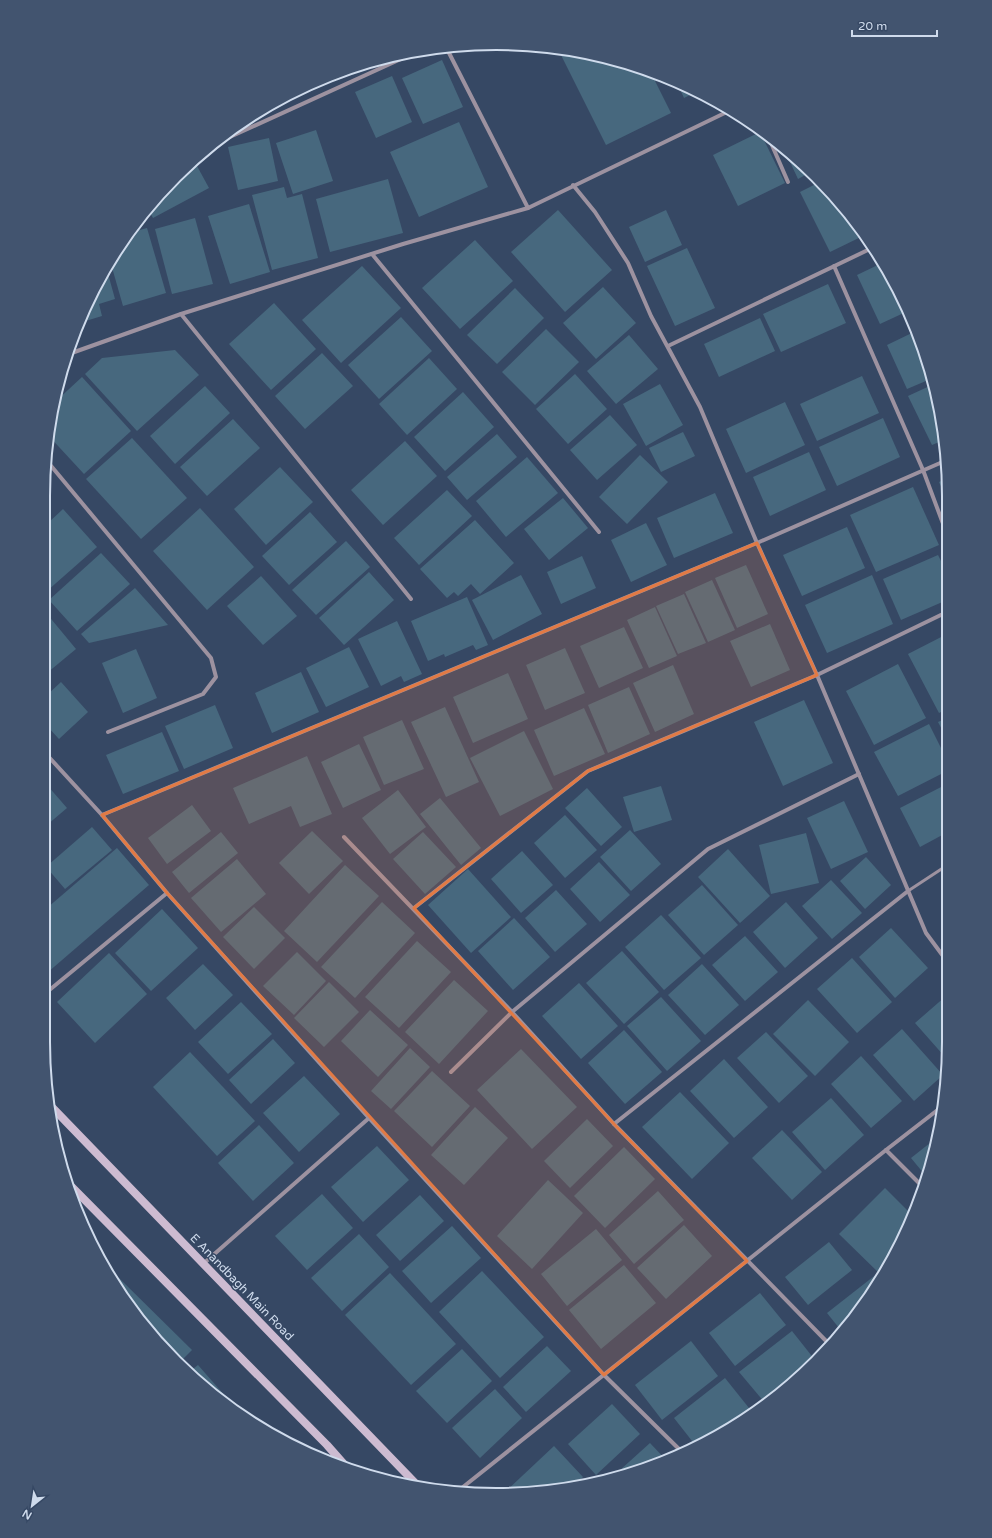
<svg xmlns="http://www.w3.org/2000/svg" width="992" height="1538" viewBox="0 0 992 1538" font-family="'Varela Round',sans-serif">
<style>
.building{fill:#47687e}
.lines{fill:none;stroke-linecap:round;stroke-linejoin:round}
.lane{stroke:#9d92a0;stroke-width:3}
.street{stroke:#9d92a0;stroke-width:4}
.secondary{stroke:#cdbbd1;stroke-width:8}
.marked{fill:#e27a44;fill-opacity:0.2;stroke:#e27a44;stroke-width:3;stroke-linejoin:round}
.labels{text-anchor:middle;stroke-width:3;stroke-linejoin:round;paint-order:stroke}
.street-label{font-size:12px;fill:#cfdbec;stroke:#364864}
.rim{fill:none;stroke:#cfdbec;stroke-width:2}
</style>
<rect width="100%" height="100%" fill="#364864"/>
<g class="building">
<path d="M557,47l84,20 9,4 21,42 -65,32z"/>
<path d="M442,60l21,47 -40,17 -21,-46z"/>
<path d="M392,76l20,46 -36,16 -21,-46z"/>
<path d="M677,83l19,9 -12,6z"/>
<path d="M308,85l1,2 -32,18 -2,-3 20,-12z"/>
<path d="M459,122l29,65 -69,30 -29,-65z"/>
<path d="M316,130l17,51 -40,13 -17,-51z"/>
<path d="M760,132l25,51 -47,23 -25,-51z"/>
<path d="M269,138l9,43 -40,9 -10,-43z"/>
<path d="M783,147l12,8 16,17 -13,7z"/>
<path d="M197,166l12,22 -56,30 -5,-9 7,-12 24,-22z"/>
<path d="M388,179l15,54 -73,19 -14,-53z"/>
<path d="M820,182l36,38 9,15 -35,17 -30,-60z"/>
<path d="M284,187l3,11 15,-4 16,64 -46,12 -20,-75z"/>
<path d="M249,204l21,68 -40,12 -22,-68z"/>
<path d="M558,210l54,60 -47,42 -54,-60z"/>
<path d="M666,210l16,35 -37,17 -16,-35z"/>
<path d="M195,218l18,66 -41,10 -17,-65z"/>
<path d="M147,228l19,65 -43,13 -12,-42 21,-32z"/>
<path d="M475,240l38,41 -53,48 -38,-41z"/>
<path d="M687,248l28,60 -40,18 -28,-60z"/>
<path d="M882,263l20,33 6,15 -28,13 -23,-49z"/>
<path d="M362,266l39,42 -60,55 -39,-43z"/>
<path d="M107,270l8,29 -16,5 3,12 -23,7 11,-27z"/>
<path d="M828,284l18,39 -65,29 -18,-38z"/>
<path d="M603,287l33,36 -40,36 -33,-36z"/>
<path d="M515,288l29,30 -47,46 -30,-29z"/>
<path d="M274,303l42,46 -45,41 -42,-46z"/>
<path d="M401,317l31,34 -53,48 -31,-34z"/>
<path d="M760,318l15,33 -56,26 -15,-33z"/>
<path d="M546,329l33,33 -44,43 -33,-33z"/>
<path d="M916,331l17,47 -26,11 -20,-44z"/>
<path d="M629,335l29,34 -42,35 -29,-33z"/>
<path d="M175,350l24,25 -62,56 -52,-57 17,-16z"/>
<path d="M322,353l31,33 -48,43 -30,-33z"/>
<path d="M429,358l28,31 -50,46 -28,-31z"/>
<path d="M575,374l32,35 -39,35 -32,-35z"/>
<path d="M862,376l17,37 -62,28 -17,-37z"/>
<path d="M82,377l49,54 -47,43 -37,-40 8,-32z"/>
<path d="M660,384l23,41 -37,21 -23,-42z"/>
<path d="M934,384l10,56 -12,5 -24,-49z"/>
<path d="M205,386l25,27 -55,51 -25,-28z"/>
<path d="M463,392l31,35 -49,44 -31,-34z"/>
<path d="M785,402l20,43 -59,28 -20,-44z"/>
<path d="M610,415l27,30 -40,35 -27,-30z"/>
<path d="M883,418l17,39 -63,29 -18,-39z"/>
<path d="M233,419l27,29 -53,48 -27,-29z"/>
<path d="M683,432l12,24 -34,16 -12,-24z"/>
<path d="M497,434l20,23 -50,43 -20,-23z"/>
<path d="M132,438l55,60 -46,41 -55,-60z"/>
<path d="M405,441l32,35 -54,49 -32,-35z"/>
<path d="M809,452l17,38 -56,26 -17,-39z"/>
<path d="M640,455l28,27 -41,42 -28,-27z"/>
<path d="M527,457l31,36 -52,44 -30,-36z"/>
<path d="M280,467l33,35 -47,43 -32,-36z"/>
<path d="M948,478v24l-9,-20z"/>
<path d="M913,487l26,58 -63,27 -26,-57z"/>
<path d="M447,490l25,26 -53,49 -25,-27z"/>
<path d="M715,493l18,40 -59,25 -17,-40z"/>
<path d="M563,498l25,30 -39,32 -25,-31z"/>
<path d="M47,503l4,5 -4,4z"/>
<path d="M200,508l54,59 -47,43 -54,-59z"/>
<path d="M63,509l34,38 -50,44v-67z"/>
<path d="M310,512l27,30 -48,43 -27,-29z"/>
<path d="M475,520l39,43 -34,31 -9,-10 -13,12 -4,-4 -7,6 -27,-29z"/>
<path d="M646,523l21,42 -36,17 -20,-42z"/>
<path d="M847,527l18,41 -63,28 -19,-41z"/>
<path d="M346,541l24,26 -54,48 -24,-25z"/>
<path d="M101,553l29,31 -53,47 -28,-31z"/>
<path d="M938,555l10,20 -1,25 -46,20 -18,-41z"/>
<path d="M582,556l14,32 -35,16 -14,-32z"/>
<path d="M746,565l22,49 -31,14 -22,-50z"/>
<path d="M369,572l25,28 -50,45 -25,-27z"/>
<path d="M521,575l21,39 -49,26 -21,-40z"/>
<path d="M872,575l21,49 -66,29 -22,-48z"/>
<path d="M261,576l36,40 -34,29 -36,-39z"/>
<path d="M712,580l23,50 -27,12 -23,-50z"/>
<path d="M135,588l33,37 -79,18 -8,-9z"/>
<path d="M684,594l22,49 -28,11 -22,-48z"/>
<path d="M467,597l21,48 -12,5 -3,-5 -28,12 -1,-3 -16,7 -17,-40z"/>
<path d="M655,607l22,49 -28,12 -22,-48z"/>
<path d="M47,614l29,35 -29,24z"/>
<path d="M397,621l25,53 -18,8 -3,-6 -20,10 -23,-47z"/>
<path d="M770,624l20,46 -39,17 -21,-46z"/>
<path d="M624,627l19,41 -44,20 -19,-42z"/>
<path d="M947,634v75l-8,4 -31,-59z"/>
<path d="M349,647l20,40 -43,20 -20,-39z"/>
<path d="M565,648l20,45 -40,17 -19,-45z"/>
<path d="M136,649l21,49 -34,15 -21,-50z"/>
<path d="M898,664l28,54 -52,27 -28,-54z"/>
<path d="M673,665l21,49 -39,18 -22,-49z"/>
<path d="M301,672l18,40 -47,21 -17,-40z"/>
<path d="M508,673l20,46 -55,24 -20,-46z"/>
<path d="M61,682l27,30 -29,27 -12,-13v-31z"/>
<path d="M629,687l21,47 -42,19 -20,-48z"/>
<path d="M804,700l29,63 -50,23 -29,-64z"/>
<path d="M215,705l18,43 -49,21 -19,-43z"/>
<path d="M445,707l34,75 -33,15 -35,-75z"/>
<path d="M584,708l21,46 -51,22 -20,-46z"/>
<path d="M947,718v21l-9,-17z"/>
<path d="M402,720l22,49 -40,16 -21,-48z"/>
<path d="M929,724l18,36v11l-49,25 -24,-44z"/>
<path d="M524,731l29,58 -53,27 -30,-58z"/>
<path d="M162,732l17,39 -56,23 -17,-39z"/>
<path d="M359,744l22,46 -38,18 -22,-46z"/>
<path d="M307,756l25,58 -32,13 -9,-21 -42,18 -16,-36z"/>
<path d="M947,784l-1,49 -26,14 -20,-39z"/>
<path d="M47,785l20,23 -20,17z"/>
<path d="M661,786l11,34 -38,12 -11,-35z"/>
<path d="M587,788l35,39 -21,19 -36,-38z"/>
<path d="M398,790l28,37 -36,27 -28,-36z"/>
<path d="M440,798l41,50 -20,17 -41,-51z"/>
<path d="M844,801l24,51 -37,17 -24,-51z"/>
<path d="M192,805l19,26 -44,33 -19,-26z"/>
<path d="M565,815l32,35 -32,28 -31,-35z"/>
<path d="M92,827l20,23 -47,39 -18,-21v-2z"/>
<path d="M630,830l31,34 -30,27 -31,-34z"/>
<path d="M312,831l31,30 -34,33 -30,-31z"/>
<path d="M221,832l17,21 -49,40 -17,-21z"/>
<path d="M423,832l33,35 -31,27 -32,-35z"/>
<path d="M806,833l13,50 -48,11 -12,-49z"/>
<path d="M117,848l32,37 -102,88v-65z"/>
<path d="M728,849l42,47 -30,27 -42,-46z"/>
<path d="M522,851l31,34 -32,28 -30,-34z"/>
<path d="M866,857l25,28 -26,24 -25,-28z"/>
<path d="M237,859l29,35 -45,38 -30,-34z"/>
<path d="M599,862l31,33 -30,27 -30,-33z"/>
<path d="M345,865l34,31 -62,66 -33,-31z"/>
<path d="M468,869l43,48 -40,36 -43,-48z"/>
<path d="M831,880l31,33 -30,26 -30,-33z"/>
<path d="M702,885l36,40 -34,30 -36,-40z"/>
<path d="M556,890l31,34 -32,28 -30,-34z"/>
<path d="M382,902l33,31 -60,65 -34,-31z"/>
<path d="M786,902l32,36 -33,30 -32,-36z"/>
<path d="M254,907l31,31 -31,31 -31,-32z"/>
<path d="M162,909l36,39 -47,43 -36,-38z"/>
<path d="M661,915l40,43 -37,32 -39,-43z"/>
<path d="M514,918l36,39 -37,33 -35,-39z"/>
<path d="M891,928l37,40 -33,30 -36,-41z"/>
<path d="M745,936l33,36 -33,29 -33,-36z"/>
<path d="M417,941l34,31 -52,56 -34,-31z"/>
<path d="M622,951l37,41 -35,32 -38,-41z"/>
<path d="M297,952l29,29 -32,34 -31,-29z"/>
<path d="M109,953l38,41 -52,49 -38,-41z"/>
<path d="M852,958l40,44 -35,31 -40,-44z"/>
<path d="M203,964l30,31 -38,35 -29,-32z"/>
<path d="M702,964l37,41 -34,30 -37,-40z"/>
<path d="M454,980l34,31 -49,53 -34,-32z"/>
<path d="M329,982l30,30 -35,35 -30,-29z"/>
<path d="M579,983l39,43 -37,33 -39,-43z"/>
<path d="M946,996l-1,37v24l-30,-34z"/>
<path d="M661,997l40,44 -34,30 -40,-45z"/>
<path d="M808,1000l41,42 -34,34 -42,-42z"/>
<path d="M241,1002l31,32 -44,40 -30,-32z"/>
<path d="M370,1010l38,35 -30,32 -37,-36z"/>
<path d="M902,1029l41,46 -29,26 -41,-46z"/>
<path d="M624,1030l38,42 -37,32 -37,-41z"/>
<path d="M766,1032l42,44 -29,27 -42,-45z"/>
<path d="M273,1039l22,24 -44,41 -22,-24z"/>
<path d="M410,1048l20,19 -39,42 -20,-18z"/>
<path d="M521,1049l56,58 -45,42 -55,-59z"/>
<path d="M190,1052l65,69 -38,35 -64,-69z"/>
<path d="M861,1056l41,45 -31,27 -40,-44z"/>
<path d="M724,1059l44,48 -34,31 -44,-47z"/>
<path d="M432,1071l38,35 -38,41 -38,-36z"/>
<path d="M304,1076l36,38 -41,38 -36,-39z"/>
<path d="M680,1092l49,51 -37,36 -50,-52z"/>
<path d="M831,1098l33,37 -39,35 -33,-38z"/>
<path d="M475,1107l33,31 -44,47 -33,-30z"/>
<path d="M587,1119l26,27 -43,42 -26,-27z"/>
<path d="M259,1125l35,38 -41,38 -35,-38z"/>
<path d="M782,1130l40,42 -30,28 -40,-42z"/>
<path d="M935,1139l-10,36 -14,-17z"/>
<path d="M377,1146l32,34 -46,42 -32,-35z"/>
<path d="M624,1147l31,32 -50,49 -31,-32z"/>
<path d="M548,1180l35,33 -51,56 -35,-33z"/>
<path d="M885,1188l29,29 -32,59 -43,-42z"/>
<path d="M658,1191l26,29 -50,44 -25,-29z"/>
<path d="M322,1194l31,34 -46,42 -32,-34z"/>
<path d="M420,1195l24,26 -44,40 -24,-26z"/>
<path d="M684,1225l28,31 -46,43 -29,-31z"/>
<path d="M452,1226l29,32 -50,45 -29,-32z"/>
<path d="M596,1229l26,31 -55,46 -26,-32z"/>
<path d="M359,1234l30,33 -47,44 -31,-33z"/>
<path d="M829,1242l23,28 -44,35 -23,-28z"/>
<path d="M624,1265l32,38 -55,46 -32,-39z"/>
<path d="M482,1271l62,66 -44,41 -61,-66z"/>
<path d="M390,1273l66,71 -45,41 -66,-70z"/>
<path d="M878,1273l3,5 -8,15 -30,40 -16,-20z"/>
<path d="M119,1278l73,72 -14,14 -59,-70 -5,-11z"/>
<path d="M760,1293l26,32 -51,41 -26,-33z"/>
<path d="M792,1331l23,29 -50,43 -26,-31z"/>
<path d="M691,1341l27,35 -56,44 -27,-35z"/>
<path d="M547,1346l24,25 -45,41 -23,-25z"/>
<path d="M462,1349l30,32 -45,42 -31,-32z"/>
<path d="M198,1365l42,48 -1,1 -19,-12 -32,-29z"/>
<path d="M725,1378l28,35 -11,9 -46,24 -22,-28z"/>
<path d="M495,1389l27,29 -42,40 -28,-30z"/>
<path d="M612,1404l28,30 -44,41 -28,-31z"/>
<path d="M269,1426l9,12 -15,-8z"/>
<path d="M650,1443l17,18 -58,19z"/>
<path d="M554,1446l29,31 -8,8 -68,9 -2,-2z"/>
</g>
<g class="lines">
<path class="lane" d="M908,891l38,-25"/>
<g class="street">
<path d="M446,47l82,161"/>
<path d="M768,136l20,46"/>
<path d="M210,146l204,-93"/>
<path d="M573,185l22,27 33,51 23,53 49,91 57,136 60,132 109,258 20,27"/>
<path d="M372,254l227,278"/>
<path d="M834,266l89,204 25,67"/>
<path d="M181,314l230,285"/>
<path d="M668,346l204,-98"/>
<path d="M66,355l115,-41 222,-70 125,-36 203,-98"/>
<path d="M47,461l164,197 5,19 -13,17 -95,38"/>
<path d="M47,755l55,60 65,78 202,225 235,257 79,78"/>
<path d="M102,815l655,-272 190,-83"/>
<path d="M344,837l168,175 102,112 217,222"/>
<path d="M414,908l174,-137 229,-96 130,-63"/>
<path d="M47,992l120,-99"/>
<path d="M451,1072l61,-60 196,-163 151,-75"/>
<path d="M614,1124l294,-233"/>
<path d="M886,1150l36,36"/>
<path d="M203,1264l166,-146"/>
<path d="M458,1491l428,-341 58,-45"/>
</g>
<g class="secondary">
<path d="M47,1102l373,386"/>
<path d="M65,1180l262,265 23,26"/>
</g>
</g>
<path class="marked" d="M757,543l60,132 -229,96 -174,137 200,216 133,137 -143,114 -437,-482 -65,-78z"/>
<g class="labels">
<g class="street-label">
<text transform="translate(242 1287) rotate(46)" y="4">E Anandbagh Main Road</text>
</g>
</g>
<path d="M0 0H992V1538H0ZM496 50H496A446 446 0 0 1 942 496V1042A446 446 0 0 1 496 1488H496A446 446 0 0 1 50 1042V496A446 446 0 0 1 496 50Z" fill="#42546f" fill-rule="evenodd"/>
<path class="rim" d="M496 50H496A446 446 0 0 1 942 496V1042A446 446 0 0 1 496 1488H496A446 446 0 0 1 50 1042V496A446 446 0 0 1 496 50Z"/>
<g transform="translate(32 1506) rotate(210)" stroke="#364864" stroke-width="3" paint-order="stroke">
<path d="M0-3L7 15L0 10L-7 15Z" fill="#cfdbec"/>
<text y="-6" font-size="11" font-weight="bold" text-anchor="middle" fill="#cfdbec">N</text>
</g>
<path d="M852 30v6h85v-6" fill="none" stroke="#cfdbec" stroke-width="2"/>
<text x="858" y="30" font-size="12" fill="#cfdbec" stroke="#364864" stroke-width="3" paint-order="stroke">20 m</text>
</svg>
